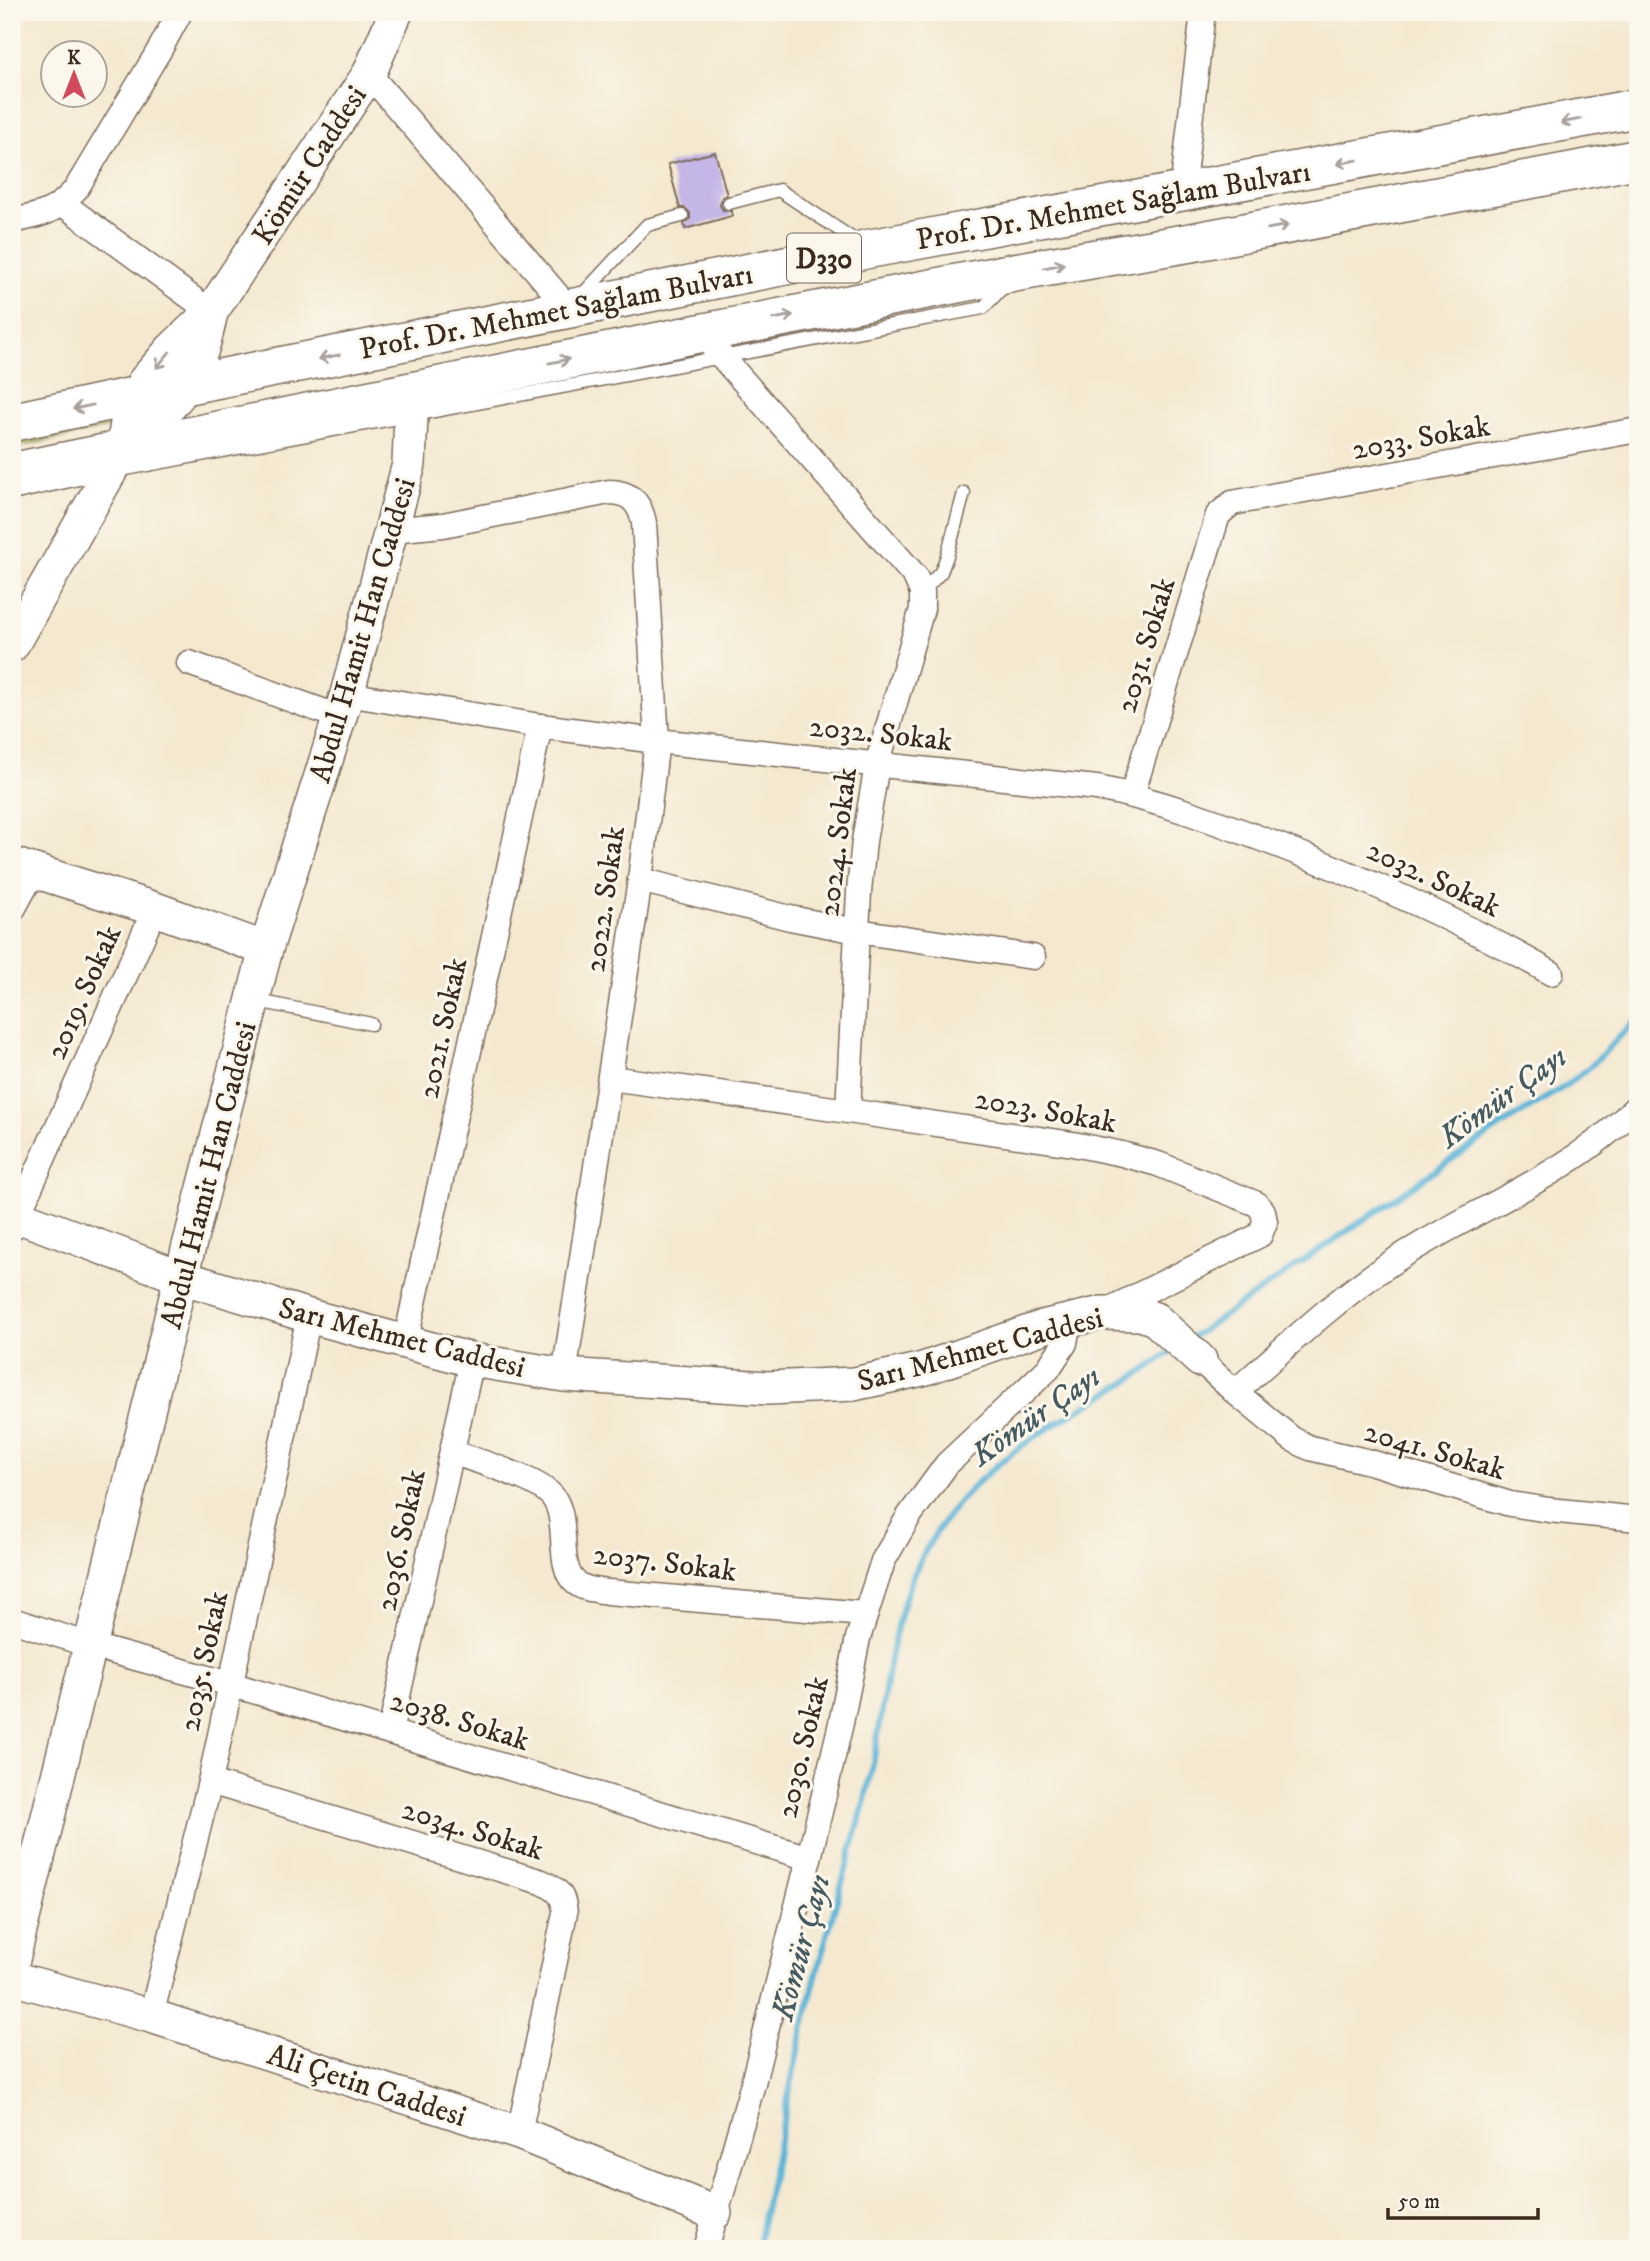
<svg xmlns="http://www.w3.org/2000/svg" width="1650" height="2261" viewBox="0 0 1650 2261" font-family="'IM FELL DW Pica',serif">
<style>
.green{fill:#b3cb70;stroke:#777a47;stroke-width:2}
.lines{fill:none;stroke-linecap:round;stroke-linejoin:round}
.stream{stroke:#5ab4d8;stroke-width:6}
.building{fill:#c4b6e7}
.lane-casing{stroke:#7c6c5c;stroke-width:15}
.street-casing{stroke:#7c6c5c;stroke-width:27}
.secondary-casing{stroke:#7c6c5c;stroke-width:36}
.highway-casing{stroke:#7c6c5c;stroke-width:41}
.lane{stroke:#fff;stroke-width:12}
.street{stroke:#fff;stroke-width:24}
.secondary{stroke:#fff;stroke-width:33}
.highway{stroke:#fff;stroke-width:38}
.oneway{stroke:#a79f9a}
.labels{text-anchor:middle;stroke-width:6;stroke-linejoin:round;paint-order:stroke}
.shield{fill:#fbf7ec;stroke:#75685c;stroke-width:2}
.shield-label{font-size:28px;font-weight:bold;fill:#3b2a1e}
.street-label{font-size:30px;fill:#3b2a1e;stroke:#fbf7ec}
.water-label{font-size:32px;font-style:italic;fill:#465a5f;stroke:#fbf7ec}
</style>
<rect width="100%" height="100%" fill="#fbf7ec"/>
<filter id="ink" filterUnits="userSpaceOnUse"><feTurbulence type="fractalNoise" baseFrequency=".0143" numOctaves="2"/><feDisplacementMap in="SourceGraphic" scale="14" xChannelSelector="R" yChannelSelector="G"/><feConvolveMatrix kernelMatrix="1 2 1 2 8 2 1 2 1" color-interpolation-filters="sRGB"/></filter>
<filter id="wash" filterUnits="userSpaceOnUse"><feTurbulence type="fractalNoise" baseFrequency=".00686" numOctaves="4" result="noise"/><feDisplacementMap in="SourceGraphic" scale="28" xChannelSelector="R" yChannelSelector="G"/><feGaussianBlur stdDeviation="1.57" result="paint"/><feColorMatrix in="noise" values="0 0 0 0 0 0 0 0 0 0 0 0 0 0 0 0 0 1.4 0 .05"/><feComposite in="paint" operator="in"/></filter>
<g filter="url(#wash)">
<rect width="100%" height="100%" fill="#f4e8cf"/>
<path class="green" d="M109,417l2,10 -99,21v-9z"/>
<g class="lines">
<g class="stream">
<path d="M1191,1338l314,-215 59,-36 27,-21 47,-48"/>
<path d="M757,2249c19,-90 35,-180 58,-269 16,-64 37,-125 52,-189 25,-103 16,-198 88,-284 47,-57 108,-88 170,-124 17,-10 32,-22 48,-33"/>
</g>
</g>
<g id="blocks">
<path class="building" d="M715,152l12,43 -5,2 -2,8 3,5 8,1 1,5 -47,13 -1,-5 6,-5v-6l-5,-5h-5l-12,-44z"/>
</g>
</g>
<g filter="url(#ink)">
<use href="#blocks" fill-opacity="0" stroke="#7c6c5c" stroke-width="2"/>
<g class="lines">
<defs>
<g id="lane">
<path d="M729,203l50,-13 80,53"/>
<path d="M581,296l66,-71 35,-9"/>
<path d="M12,494l98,-22 873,-164 21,-22"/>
<path d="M922,592l19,-20 6,-16 17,-63"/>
<path d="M253,1000l118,24"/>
</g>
<g id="street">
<path d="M369,74l200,235"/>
<path d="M1182,192l21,-180"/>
<path d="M63,204l148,108"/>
<path d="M12,221c30,-6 44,-9 64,-32l84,-140 20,-37"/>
<path d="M701,333l214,243 7,16v17l-45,156 -13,76 -5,51 -11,219"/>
<path d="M391,530l52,-5 166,-33c20,0 31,10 35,31l13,218 440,47c62,12 120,34 178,56 96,37 188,78 276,129"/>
<path d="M189,663l150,54"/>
<path d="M347,694l193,32 117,15 -17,139 -76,495"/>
<path d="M1132,795l86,-280 14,-12 406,-73"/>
<path d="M640,880l150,38 67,13 176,26"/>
<path d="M12,911l22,-40"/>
<path d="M610,1078l238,33 225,33 49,10 36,10 99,40 6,7 2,11 -5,13 -154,76"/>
<path d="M12,1228l143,-319"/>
<path d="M405,1344l135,-618"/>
<path d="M1200,1360l35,32c54,-48 107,-99 170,-138 77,-48 169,-82 233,-149"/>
<path d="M1235,1392l57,47 18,9 60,14 140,42 39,6 89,9"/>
<path d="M452,1452c24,9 85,26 100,44 19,22 3,71 24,87 9,7 21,7 32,9l256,22"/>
<path d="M12,1620l80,26 138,38 579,174"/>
<path d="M390,1732l82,-372"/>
<path d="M210,1782l332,100c16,8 22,13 23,31l-46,220"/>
<path d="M151,2016l59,-234 99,-466"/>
<path d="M706,2249l46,-162 57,-229 32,-135 17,-85 25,-77 26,-45 38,-52 101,-95 17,-26 4,-24"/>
</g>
<g id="secondary">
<path d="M123,449c55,-47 74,-65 88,-137"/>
<path d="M12,645l111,-196 5,-33 16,-34 28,-33 39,-37 158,-238 27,-62"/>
<path d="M12,864l143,45 111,40"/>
<path d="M12,1214l169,63 128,39 163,44 92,15 204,13 86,-4 69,-15 123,-43 56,-13 39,1 14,5 45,41"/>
<path d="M12,1963l169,-686 85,-328 81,-255 62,-230 2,-49 -5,-23"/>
<path d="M12,1978l139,38 368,117 196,80"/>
</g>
<g id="highway">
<path d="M12,422l175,-37 681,-136 770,-141"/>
<path d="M12,472l689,-139 316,-61 177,-30 444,-83"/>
</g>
</defs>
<use href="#lane" class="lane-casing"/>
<use href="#street" class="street-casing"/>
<use href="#secondary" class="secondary-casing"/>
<use href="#highway" class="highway-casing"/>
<use href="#lane" class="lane"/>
<use href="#street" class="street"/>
<use href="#secondary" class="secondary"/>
<use href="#highway" class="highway"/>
</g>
<defs><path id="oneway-shaft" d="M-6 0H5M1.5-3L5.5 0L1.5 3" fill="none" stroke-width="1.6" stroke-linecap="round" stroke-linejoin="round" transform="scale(1.75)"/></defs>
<g class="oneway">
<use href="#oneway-shaft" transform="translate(1571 121) rotate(169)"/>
<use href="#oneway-shaft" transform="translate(1347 162) rotate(170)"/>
<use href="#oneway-shaft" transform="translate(1278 227) rotate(-10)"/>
<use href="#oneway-shaft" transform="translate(1054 266) rotate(-10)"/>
<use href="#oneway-shaft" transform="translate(783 317) rotate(-11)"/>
<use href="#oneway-shaft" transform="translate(329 357) rotate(169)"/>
<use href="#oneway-shaft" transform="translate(163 360) rotate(130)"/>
<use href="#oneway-shaft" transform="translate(559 361) rotate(-11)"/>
<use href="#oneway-shaft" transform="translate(83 407) rotate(168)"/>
</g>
</g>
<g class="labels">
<rect class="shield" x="787" y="233.5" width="74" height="49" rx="5"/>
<g class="shield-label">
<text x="824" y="268">D330</text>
</g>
<g class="street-label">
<text transform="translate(309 165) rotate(-57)" y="10">Kömür Caddesi</text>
<text transform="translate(1113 205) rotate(-10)" y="10">Prof. Dr. Mehmet Sağlam Bulvarı</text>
<text transform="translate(556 311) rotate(-11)" y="10">Prof. Dr. Mehmet Sağlam Bulvarı</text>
<text transform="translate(1421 437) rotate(-10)" y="10">2033. Sokak</text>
<text transform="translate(362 630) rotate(-74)" y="10">Abdul Hamit Han Caddesi</text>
<text transform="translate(1145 645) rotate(-73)" y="10">2031. Sokak</text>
<text transform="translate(881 733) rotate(6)" y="10">2032. Sokak</text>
<text transform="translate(837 842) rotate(-83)" y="10">2024. Sokak</text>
<text transform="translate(1434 878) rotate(25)" y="10">2032. Sokak</text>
<text transform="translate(604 899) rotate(-82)" y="10">2022. Sokak</text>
<text transform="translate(83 992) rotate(-66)" y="10">2019. Sokak</text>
<text transform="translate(442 1028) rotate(-78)" y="10">2021. Sokak</text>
<text transform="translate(1046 1110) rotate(10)" y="10">2023. Sokak</text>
<text transform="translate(208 1175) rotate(-76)" y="10">Abdul Hamit Han Caddesi</text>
<text transform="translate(402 1337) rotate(14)" y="10">Sarı Mehmet Caddesi</text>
<text transform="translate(980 1349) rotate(-15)" y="10">Sarı Mehmet Caddesi</text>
<text transform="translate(1435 1450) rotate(16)" y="10">2041. Sokak</text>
<text transform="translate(400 1540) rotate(-78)" y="10">2036. Sokak</text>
<text transform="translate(665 1562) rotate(7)" y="10">2037. Sokak</text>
<text transform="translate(203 1661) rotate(-78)" y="10">2035. Sokak</text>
<text transform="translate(460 1720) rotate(17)" y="10">2038. Sokak</text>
<text transform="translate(802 1747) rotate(-77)" y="10">2030. Sokak</text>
<text transform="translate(473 1829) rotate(17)" y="10">2034. Sokak</text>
<text transform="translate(367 2085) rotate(18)" y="10">Ali Çetin Caddesi</text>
</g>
<g class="water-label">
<text transform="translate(1502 1096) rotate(-36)" y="11">Kömür Çayı</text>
<text transform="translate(1035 1415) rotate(-35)" y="11">Kömür Çayı</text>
<text transform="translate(800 1947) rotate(-75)" y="11">Kömür Çayı</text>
</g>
</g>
<rect width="1650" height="2261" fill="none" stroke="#fbf7ec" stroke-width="42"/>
<g transform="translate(74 74)"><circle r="33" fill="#fbf7ec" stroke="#aea59a" stroke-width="2"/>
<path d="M0-5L12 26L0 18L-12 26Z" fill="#d1495b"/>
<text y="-10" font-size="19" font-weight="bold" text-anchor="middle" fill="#3b2a1e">K</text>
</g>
<path d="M1388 2208v10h150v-10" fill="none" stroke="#3b2a1e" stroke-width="3.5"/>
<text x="1398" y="2208" font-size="21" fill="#3b2a1e" stroke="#fbf7ec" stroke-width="5" paint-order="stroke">50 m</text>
</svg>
